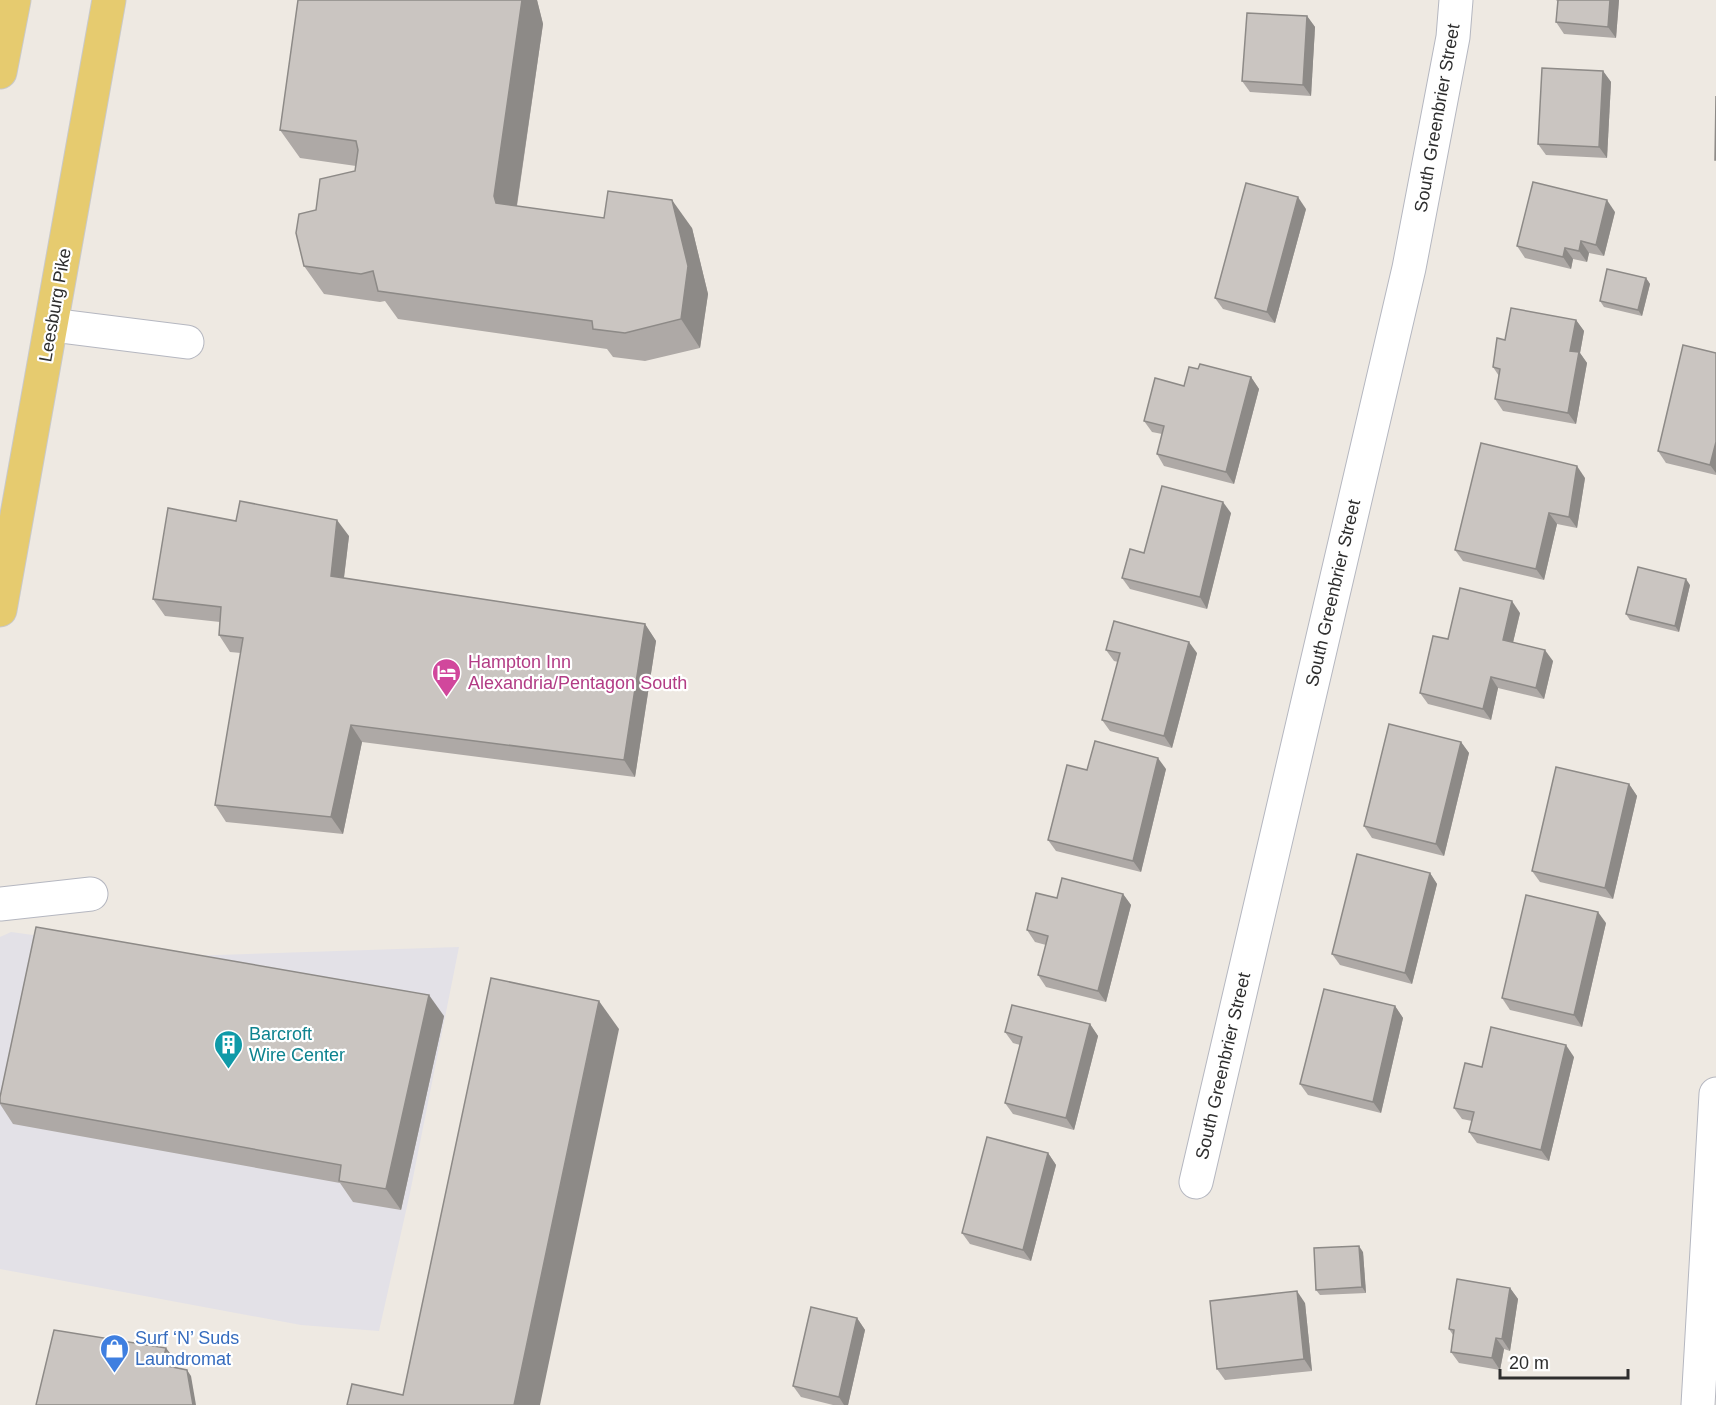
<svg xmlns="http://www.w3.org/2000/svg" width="1716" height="1405" viewBox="0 0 1716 1405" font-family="Arial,sans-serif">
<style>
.industrial{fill:#e3e1e7}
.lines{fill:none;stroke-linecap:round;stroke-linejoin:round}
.minor-casing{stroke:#b5b7c0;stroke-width:35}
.major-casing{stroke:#c9c9c9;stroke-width:35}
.minor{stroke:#fff;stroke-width:33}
.major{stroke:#e6cb6f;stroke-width:33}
.wall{fill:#aea9a6}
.shaded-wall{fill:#8d8a87}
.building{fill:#cac5c1;stroke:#8d8a87;stroke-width:1.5}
.labels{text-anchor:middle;stroke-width:4.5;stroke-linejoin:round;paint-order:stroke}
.street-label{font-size:18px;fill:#2e2e2e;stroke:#fff}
.hotel-label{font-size:18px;fill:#b23c85;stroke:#fff;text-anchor:start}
.culture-label{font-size:18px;fill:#0d838f;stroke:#fff;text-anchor:start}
.shop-label{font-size:18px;fill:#366cbe;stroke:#fff;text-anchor:start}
</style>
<rect width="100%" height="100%" fill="#eee9e2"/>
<path class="industrial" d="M11,932l175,24 273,-9 -49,246 -31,138 -78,-6 -301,-56v-332z"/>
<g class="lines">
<defs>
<g id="minor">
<path d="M52,325l135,17"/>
<path d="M0,904l91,-10"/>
<path d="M1196,1182l213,-914 44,-231 3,-37"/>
<path d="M1698,1405l18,-311"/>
</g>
<g id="major">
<path d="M0,72l14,-72"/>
<path d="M0,610l109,-610"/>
</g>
</defs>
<use href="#minor" class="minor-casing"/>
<use href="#major" class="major-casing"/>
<use href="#minor" class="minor"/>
<use href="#major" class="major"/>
</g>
<g class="wall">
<path d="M298,0h239l6,24 -26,182 87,12 88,10 16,66 -8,54 -55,13 -32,-4 -6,-8 -209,-30 -13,-18 -5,1 -56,-8 -20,-28 12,-56 39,-39 1,-5 -56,-8 -20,-28z"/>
<path d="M1556,0h63l-3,38 -52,-4 -8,-12 2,-20z"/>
<path d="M1307,16l8,11 -4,69 -61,-4 -8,-11z"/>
<path d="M1603,71l8,11 -4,76 -61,-3 -8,-11z"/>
<path d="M1306,209l-31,114 -52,-14 -8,-11z"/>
<path d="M1615,212l-11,44 -15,-3 -2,9 -14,-3 -2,10 -46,-11 -8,-12z"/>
<path d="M1646,278l4,6 -8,32 -38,-9 -4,-6z"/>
<path d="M1576,320l8,11 -4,22 7,10 -11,61 -73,-13 -8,-12 4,-23 -6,-9 12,-27z"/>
<path d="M1716,353v122l-50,-12 -8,-12z"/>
<path d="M1198,369l53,8 8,12 -25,95 -70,-18 -7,-12 5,-20 -10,-2 -8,-11 40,-35z"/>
<path d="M1585,478l-8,50 -20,-4 -13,56 -81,-19 -8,-11z"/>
<path d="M1231,513l-24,96 -77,-20 -8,-11 22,-25z"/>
<path d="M236,521l113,15 -5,42 301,46 11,17 -21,136 -273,-35 -19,92 -117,-12 -11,-17 26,-152 -11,-1 -11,-17 1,-13 -55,-6 -12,-17z"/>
<path d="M1690,585l-11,47 -49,-12 -4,-6z"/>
<path d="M1520,613l-7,29 40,19 -9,38 -46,-11 -7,32 -63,-16 -8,-11 28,-54z"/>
<path d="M1106,650l91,3 -25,95 -62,-17 -8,-11 16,-58 -4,-1z"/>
<path d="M1461,742l8,11 -25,103 -72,-18 -8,-12z"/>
<path d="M1166,769l-25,103 -85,-21 -8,-11 39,-70z"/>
<path d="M1629,784l8,12 -24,103 -73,-17 -8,-11z"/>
<path d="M1430,873l7,11 -25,100 -72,-19 -8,-11z"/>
<path d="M1123,894l8,11 -25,97 -60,-15 -8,-12 8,-30 -11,-3 -8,-12z"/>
<path d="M1606,923l-24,104 -72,-17 -8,-12z"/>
<path d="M1395,1006l8,12 -22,95 -73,-18 -8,-11z"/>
<path d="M444,1016l-43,194 -48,-8 -13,-19 -327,-59 -13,-20v-7z"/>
<path d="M1090,1024l8,12 -24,94 -61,-16 -8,-11 15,-58 -7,-2 -8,-11z"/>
<path d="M1574,1057l-25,104 -72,-18 -8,-11 3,-11 -10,-2 -8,-11 28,-41z"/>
<path d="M1048,1153l8,12 -25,96 -61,-17 -8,-11z"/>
<path d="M1363,1252l3,41 -46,2 -4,-5z"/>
<path d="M1510,1288l8,11 -8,52 -6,-2 -4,21 -41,-7 -8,-11 2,-17 -4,-6z"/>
<path d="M1305,1303l7,68 -87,9 -8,-11z"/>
<path d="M857,1318l8,12 -17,75h-15l-32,-8 -8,-11z"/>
</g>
<g class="shaded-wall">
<path d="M522,0h15l6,24 -29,200 -18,-21 -2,-7z"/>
<path d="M1610,0h9l-3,38 -8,-11z"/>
<path d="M1307,16l8,11 -4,69 -8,-11z"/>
<path d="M1603,71l8,11 -4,76 -8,-11z"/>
<path d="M1298,197l8,12 -31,114 -8,-11z"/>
<path d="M672,200l20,28 16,66 -8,54 -19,-29z"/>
<path d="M1607,200l8,12 -11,44 -8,-11z"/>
<path d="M1581,241l8,12 -2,9 -8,-11z"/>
<path d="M1565,248l8,11 -2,10 -8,-12z"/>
<path d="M1646,278l4,6 -8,32 -4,-6z"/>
<path d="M1576,320l8,11 -4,22 7,10 -11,61 -8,-11 2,-62z"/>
<path d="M1251,377l8,12 -25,95 -8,-12z"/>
<path d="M1716,442v31l-6,-8z"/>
<path d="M1577,466l8,12 -8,50 -8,-11z"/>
<path d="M1223,502l8,11 -24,96 -7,-12z"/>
<path d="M1549,513l8,11 -13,56 -8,-11z"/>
<path d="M337,520l12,16 -7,57 -11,-17z"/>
<path d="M1686,579l4,6 -11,47 -4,-6z"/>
<path d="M1512,601l8,12 -9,38 -8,-11z"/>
<path d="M645,624l11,17 -21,136 -11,-17z"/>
<path d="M1189,642l8,11 -25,95 -8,-12z"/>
<path d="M1545,650l8,11 -9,38 -8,-11z"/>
<path d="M1491,677l7,11 -7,32 -8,-11z"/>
<path d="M351,725l11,17 -19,92 -12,-17z"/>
<path d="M1461,742l8,11 -25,103 -8,-12z"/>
<path d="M1158,758l8,11 -25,103 -8,-11z"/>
<path d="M1629,784l8,12 -24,103 -8,-11z"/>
<path d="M1430,873l7,11 -25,100 -7,-11z"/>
<path d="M1123,894l8,11 -25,97 -8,-11z"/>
<path d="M1598,912l8,11 -24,104 -8,-12z"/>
<path d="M429,995l15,21 -43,194 -15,-21z"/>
<path d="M599,1001l20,28 -79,376h-26z"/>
<path d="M1395,1006l8,12 -22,95 -8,-11z"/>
<path d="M1090,1024l8,12 -24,94 -8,-12z"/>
<path d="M1566,1045l8,12 -25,104 -8,-11z"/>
<path d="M1048,1153l8,12 -25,96 -8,-11z"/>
<path d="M1359,1246l4,6 3,41 -4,-6z"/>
<path d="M1510,1288l8,11 -8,52 -8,-12z"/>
<path d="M1297,1291l8,12 7,68 -8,-12z"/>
<path d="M857,1318l8,12 -17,75h-4l-5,-8z"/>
<path d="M1496,1338l8,11 -4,21 -8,-12z"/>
<path d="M166,1348l4,5 -4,17 -4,-5z"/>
<path d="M187,1370l4,6 5,29h-3z"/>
</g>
<g class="building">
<path d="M298,0h224l-28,196 2,7 108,15 4,-27 64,9 16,66 -7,53 -56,14 -32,-4 -1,-8 -214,-30 -5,-20 -12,3 -57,-8 -8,-33 3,-19 17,-4 4,-31 35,-8 3,-21 -2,-9 -76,-11z"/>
<path d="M1558,0h52l-2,27 -52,-5z"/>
<path d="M1247,13l60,3 -4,69 -61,-4z"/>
<path d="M1542,68l61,3 -4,76 -61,-3z"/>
<path d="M1716,96v64h-1z"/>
<path d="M1533,182l74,18 -11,45 -15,-4 -2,10 -14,-3 -2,9 -46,-11z"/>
<path d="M1246,183l52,14 -31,115 -52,-14z"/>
<path d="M1607,269l39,9 -8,32 -38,-9z"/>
<path d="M1511,308l65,12 -6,31 9,1 -11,61 -73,-14 5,-30 -7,-2 4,-29 8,2z"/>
<path d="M1683,345l33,8v89l-6,23 -52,-14z"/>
<path d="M1200,364l51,13 -25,95 -69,-18 7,-28 -20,-5 11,-43 29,8 5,-19 9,2z"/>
<path d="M1481,443l96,23 -8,51 -20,-4 -13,56 -81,-19z"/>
<path d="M1162,486l61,16 -23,95 -78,-19 8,-29 14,4z"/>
<path d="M240,501l97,19 -6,56 314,48 -21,136 -273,-35 -20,92 -116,-12 28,-167 -24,-3 2,-28 -68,-8 15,-91 68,13z"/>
<path d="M1638,567l48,12 -11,47 -49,-12z"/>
<path d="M1460,588l52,13 -9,39 42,10 -9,38 -45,-11 -8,32 -63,-16 13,-57 15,3z"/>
<path d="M1114,621l75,21 -25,94 -62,-16 18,-67 -14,-3z"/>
<path d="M1389,724l72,18 -25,102 -72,-18z"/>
<path d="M1095,741l63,17 -25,103 -85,-21 19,-75 20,5z"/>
<path d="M1556,767l73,17 -24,104 -73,-17z"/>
<path d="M1357,854l73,19 -25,100 -73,-19z"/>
<path d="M1062,878l61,16 -25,97 -60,-16 10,-39 -21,-6 9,-37 21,5z"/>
<path d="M1526,895l72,17 -24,103 -72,-17z"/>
<path d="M36,927l393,68 -43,194 -47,-8 2,-16 -341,-62v-6z"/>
<path d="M491,978l108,23 -85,404h-167l5,-21 51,11z"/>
<path d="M1324,989l71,17 -22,96 -73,-18z"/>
<path d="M1012,1005l78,19 -24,94 -61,-15 17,-66 -17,-5z"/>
<path d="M1491,1027l75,18 -25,105 -72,-18 5,-20 -20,-4 11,-45 17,4z"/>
<path d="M987,1137l61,16 -25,97 -61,-17z"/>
<path d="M1359,1246l3,41 -46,3 -2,-42z"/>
<path d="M1457,1279l53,9 -8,51 -6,-1 -4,20 -41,-6 3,-22 -5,-1z"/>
<path d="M1297,1291l7,68 -87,10 -7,-68z"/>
<path d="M811,1307l46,11 -18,79 -46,-11z"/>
<path d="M54,1330l112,18 -4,17 25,5 6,35h-157z"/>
</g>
<defs>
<symbol id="hotel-pin" viewBox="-11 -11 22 30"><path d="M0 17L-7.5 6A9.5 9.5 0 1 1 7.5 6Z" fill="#d1479c" stroke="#fff"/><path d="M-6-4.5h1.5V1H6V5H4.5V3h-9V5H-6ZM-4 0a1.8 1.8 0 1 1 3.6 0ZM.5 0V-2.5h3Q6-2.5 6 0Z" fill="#fff"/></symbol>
<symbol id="building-pin" viewBox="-11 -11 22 30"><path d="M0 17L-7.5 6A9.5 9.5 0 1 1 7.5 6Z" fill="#0f9aa8" stroke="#fff"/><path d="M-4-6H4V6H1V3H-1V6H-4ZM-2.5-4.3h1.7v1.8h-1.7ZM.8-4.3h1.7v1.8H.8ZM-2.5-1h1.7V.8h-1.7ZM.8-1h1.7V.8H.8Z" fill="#fff"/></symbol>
<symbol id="shop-pin" viewBox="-11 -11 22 30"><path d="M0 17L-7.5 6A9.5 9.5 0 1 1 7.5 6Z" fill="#3f7fe0" stroke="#fff"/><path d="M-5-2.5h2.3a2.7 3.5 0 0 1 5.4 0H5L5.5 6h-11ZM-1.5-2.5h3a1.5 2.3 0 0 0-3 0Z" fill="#fff"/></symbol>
</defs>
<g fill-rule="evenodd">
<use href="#hotel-pin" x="430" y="656" width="33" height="45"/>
<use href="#building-pin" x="212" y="1028" width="33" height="45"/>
<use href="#shop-pin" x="98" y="1332" width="33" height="45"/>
</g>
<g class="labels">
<g class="street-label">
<text transform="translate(1437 118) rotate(-80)" y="6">South Greenbrier Street</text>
<text transform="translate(55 305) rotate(-80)" y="6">Leesburg Pike</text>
<text transform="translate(1333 593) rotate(-77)" y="6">South Greenbrier Street</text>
<text transform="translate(1223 1066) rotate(-77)" y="6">South Greenbrier Street</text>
</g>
<g class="hotel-label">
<text x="468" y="668">Hampton Inn<tspan x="468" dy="21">Alexandria/Pentagon South</tspan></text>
</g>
<g class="culture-label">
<text x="249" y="1040">Barcroft<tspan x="249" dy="21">Wire Center</tspan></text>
</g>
<g class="shop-label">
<text x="135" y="1344">Surf ‘N’ Suds<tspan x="135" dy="21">Laundromat</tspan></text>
</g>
</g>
<path d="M1500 1369v9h128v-9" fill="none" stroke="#2e2e2e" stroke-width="3"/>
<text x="1509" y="1369" font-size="18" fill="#2e2e2e" stroke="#ffffff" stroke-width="4.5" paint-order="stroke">20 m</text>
</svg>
